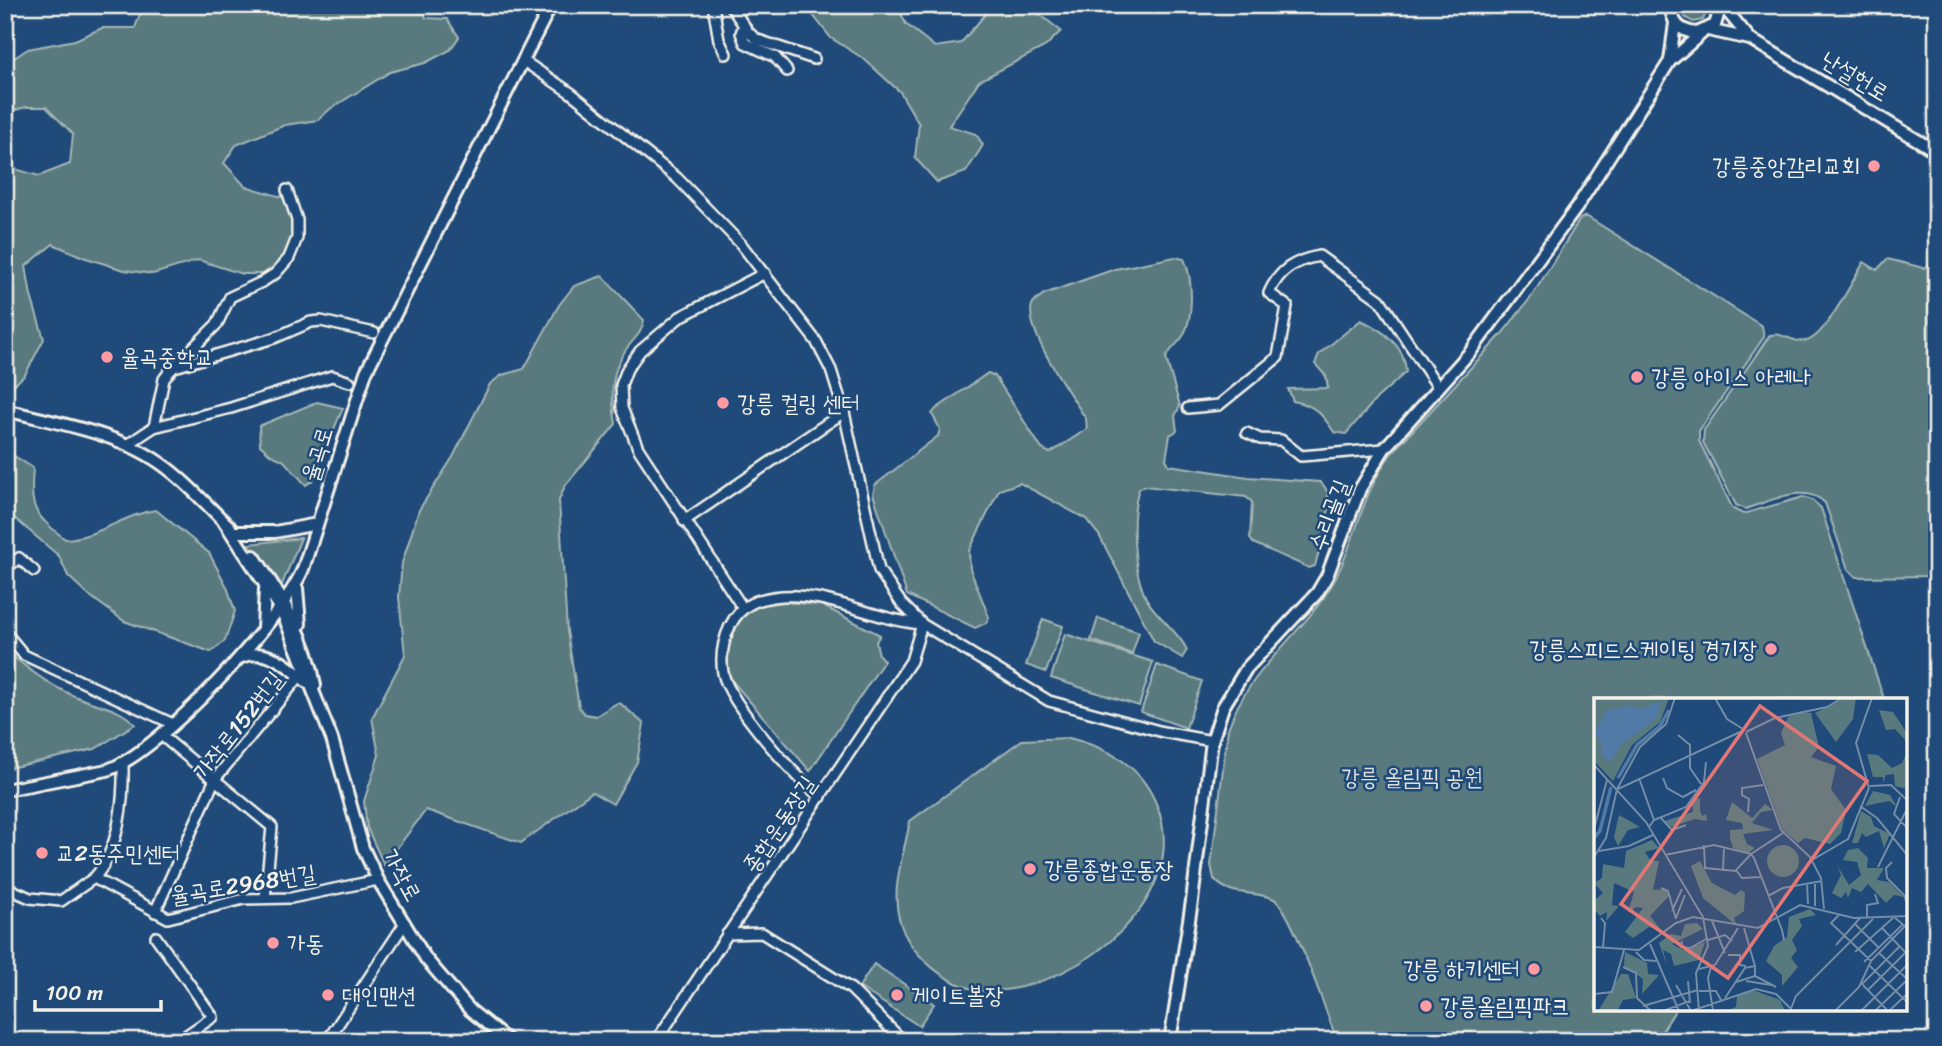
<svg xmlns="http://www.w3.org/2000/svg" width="1942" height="1046" viewBox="0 0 1942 1046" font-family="Sriracha,'Poor Story',sans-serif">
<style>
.green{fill:#587a7f;stroke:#a6b6b4;stroke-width:2}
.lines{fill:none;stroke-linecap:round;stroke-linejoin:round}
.minor-casing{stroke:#f4f1e8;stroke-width:14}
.tertiary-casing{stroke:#f4f1e8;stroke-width:16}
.minor{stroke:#1f4a7a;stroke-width:9}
.tertiary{stroke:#1f4a7a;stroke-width:10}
.poi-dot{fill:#ff9aa2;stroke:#1f4a7a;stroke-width:2.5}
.labels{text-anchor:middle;stroke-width:5;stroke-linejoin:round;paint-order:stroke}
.street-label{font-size:23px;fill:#f4f1e8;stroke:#1f4a7a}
.poi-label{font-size:23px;fill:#f4f1e8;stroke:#1f4a7a;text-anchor:start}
.park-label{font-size:23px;fill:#dddfd8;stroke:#1f4a7a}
.inset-river{fill:none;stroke:#517aa6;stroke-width:3.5}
.inset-road{fill:none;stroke:#748da6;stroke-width:2}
.view{fill:#e27875;fill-opacity:0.15;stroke:#e27875;stroke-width:3.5}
.inset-edge{fill:none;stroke:#f4f1e8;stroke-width:3.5}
</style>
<rect width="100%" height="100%" fill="#1f4a7a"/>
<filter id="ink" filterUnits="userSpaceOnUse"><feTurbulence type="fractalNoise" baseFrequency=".0143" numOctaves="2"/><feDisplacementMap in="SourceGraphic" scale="14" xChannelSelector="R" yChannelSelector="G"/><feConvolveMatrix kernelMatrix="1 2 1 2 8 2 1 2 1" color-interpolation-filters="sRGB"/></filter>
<g filter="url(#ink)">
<g class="green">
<path d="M143,5h278l5,13 21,1 12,18 -9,13 -25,13 -35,9 -60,37 -12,11 -33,5 -49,20 -12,18 21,23 40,12 15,27 -5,29 -24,20h-29l-43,-14 -46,14 -29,-4 -41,-13 -30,-13 -27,22 5,30 13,43 -19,36 -20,18v-43l3,-8 -3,-6v-170l34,10 31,-12 3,-30 -27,-27h-20l-21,6v-49l23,-15 47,-9 27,-12h33z"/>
<path d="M805,5h92l9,19 29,23 26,-4 32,-38h35l33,26 -15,15 -67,35 -30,45 27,8 7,11 -17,27 -29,10 -22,-24 4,-34 -19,-32 -36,-33 -33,-21z"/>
<path d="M1682,5h27l-6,15 -10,2 -8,-5z"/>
<path d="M1586,216l176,110 2,11 -65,94v10l34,68 10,5 60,-17 9,3 9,8 63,191h-288v310h80l-20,32h-319c-9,-24 -46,-134 -63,-142 -21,-10 -42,0 -60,-20l-3,-14 17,-136c21,-62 75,-93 106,-148 23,-42 26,-84 57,-127l110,-119 31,-39 48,-77z"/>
<path d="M1175,257l9,2c9,19 10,58 -1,77 -5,8 -13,13 -17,22l14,48 -5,10 2,15 -7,4 -4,24 3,6 79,12 72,5c20,13 0,62 -5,84l-6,2 -56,-25 -3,-5 2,-36 -6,-5 -102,-11 -5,3c-9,26 -6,84 7,109 10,19 31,31 41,52l-5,8 -28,-17 -55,-106 -13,-16 -66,-36 -21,7 -30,61 1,18 19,48 -3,6 -11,5 -68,-33 -34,-101 2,-9 63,-49 2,-7 -8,-15 4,-5 52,-36 7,3 47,73 8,4 37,-24 -1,-10c-14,-23 -62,-88 -54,-114 2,-6 7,-7 12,-11l71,-25z"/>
<path d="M1887,259l37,9 13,-8v316l-81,1 -8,-8 -23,-66c-20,-21 -56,-1 -80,6l-9,-4 -33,-63 1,-12 66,-95c16,-3 22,9 36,6 19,-3 47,-62 58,-79l13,8z"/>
<path d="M602,276l42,44c-1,12 -10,19 -17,28 -18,25 -16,48 -11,76l-51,62 -6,14 8,131 12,76 6,7 11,2 21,-13 4,1 23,20 -7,38 -24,42 -21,-12 -71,51 -95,-33 -42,55 -17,-37 -3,-27 15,-46 -7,-37 33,-63 -6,-58 3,-34 17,-53 34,-53 37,-73 12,-9 22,-6 35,-64 15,-19z"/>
<path d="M1361,320c23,11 44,25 45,52l-29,26 -31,36 -12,-2c-12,-18 -19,-27 -41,-31l-5,-12 40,-1 -2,-12 -11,-12 4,-10z"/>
<path d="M317,402l26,6 -31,73 -6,4 -23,-25 -12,-5 -11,-10 -1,-19z"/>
<path d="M5,450l28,18c-3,42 0,45 32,71 34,-2 59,-25 91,-29l53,43 18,34 8,24 -10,30 -14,11 -87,-31 -38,-28 -18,-17 -9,-20 -47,-40h-7z"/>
<path d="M301,538l-20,49 -32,-43z"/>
<path d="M783,602l38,3 59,30 -4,7 3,13 5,6 -74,110 -84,-97c0,-24 3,-58 29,-68 8,-3 20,-3 28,-4z"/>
<path d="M1098,618l41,14 -7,22 -41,-14z"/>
<path d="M1043,619l20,7 -17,46 -20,-7z"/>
<path d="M1065,634l88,28 -14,44 -88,-28z"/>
<path d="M5,649c22,20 49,40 77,50 23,9 35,8 53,25l-40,25 -90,20z"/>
<path d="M1157,665l45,16 -16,47 -45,-16z"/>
<path d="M1069,738c37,9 70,26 86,63 42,94 -74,185 -160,190 -27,2 -53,-13 -71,-31 -10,-10 -19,-21 -23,-35 -12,-35 3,-70 9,-104l112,-81z"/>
<path d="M874,964l60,40 -15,22 -60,-39z"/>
</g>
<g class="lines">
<defs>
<g id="minor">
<path d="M713,5l6,35 7,14"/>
<path d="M730,5l19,28 9,7 56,19"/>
<path d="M744,25l-3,8 4,10 30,14 12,14"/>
<path d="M525,62l46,31 106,85 64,66 75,97 15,29 13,42 35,158 22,33 21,21 127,77 114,31 49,9"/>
<path d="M178,366l96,-28 37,-16 10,-1 53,12"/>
<path d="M1188,408l31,-3 59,-48 9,-51 -18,-13c10,-23 25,-32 50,-37l61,44 58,87"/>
<path d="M154,427l10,-48 6,-8 47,-47 13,-27 32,-15 14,-9 13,-15 8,-20v-18l-10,-30"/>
<path d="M1247,433l13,6 21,1 20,16 83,-7"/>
<path d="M127,445l27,-18 77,-19 101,-32 18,6"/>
<path d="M684,521l160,-109"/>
<path d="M5,569l14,-11 15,13"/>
<path d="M742,607l-104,-159 -16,-40 -1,-23 6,-16 13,-18 40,-34 85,-44"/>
<path d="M5,632l19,23 149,69"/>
<path d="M161,735l111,92 -7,71"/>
<path d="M94,878c25,-27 30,-77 29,-113"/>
<path d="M5,887l25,11 31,3 33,-23 74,40 76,-19 47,-1 87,-18"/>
<path d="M155,912l60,-133 85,-103"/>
<path d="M727,934l35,-1 89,56 52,52"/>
<path d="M156,937l57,80 -35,24"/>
<path d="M327,1041l78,-118"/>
<path d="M656,1041l255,-380 11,-37c-49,-4 -90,-31 -140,-28 -24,2 -41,8 -52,30 -7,15 -10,30 -7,47 7,32 72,104 98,124"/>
</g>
<g id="tertiary">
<path d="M1671,5c0,17 9,27 26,28l18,-8 6,-20"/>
<path d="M1722,5l28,34"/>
<path d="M1708,30l42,9 187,113"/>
<path d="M1670,61l5,-38"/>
<path d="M5,410c55,14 117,23 162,58 24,18 42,40 63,59"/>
<path d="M225,523l56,86 51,130 31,109 15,32 48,79 44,51 38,31"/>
<path d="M235,532h40l42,-8"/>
<path d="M254,556c27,40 53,81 61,129"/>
<path d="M297,588l3,36"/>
<path d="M263,629l2,-40"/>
<path d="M241,657c26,-10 47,8 66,25"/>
<path d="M5,790l102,-20c52,-17 175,-150 196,-201l63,-197 185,-367"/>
<path d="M1170,1041l22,-140 20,-160 11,-34 23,-38 71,-76 10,-17 33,-87 24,-40 87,-98 106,-144 93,-146 32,-28"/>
</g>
</defs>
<use href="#minor" class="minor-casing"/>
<use href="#tertiary" class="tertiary-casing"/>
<use href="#minor" class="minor"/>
<use href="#tertiary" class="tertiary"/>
</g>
</g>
<g class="poi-dot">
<circle cx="1874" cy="166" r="7"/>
<circle cx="107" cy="357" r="7"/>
<circle cx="1637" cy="377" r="7"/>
<circle cx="723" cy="403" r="7"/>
<circle cx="1771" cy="649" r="7"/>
<circle cx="42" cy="853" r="7"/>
<circle cx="1030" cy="869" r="7"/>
<circle cx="273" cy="943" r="7"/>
<circle cx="1534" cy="969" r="7"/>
<circle cx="328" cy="995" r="7"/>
<circle cx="897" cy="995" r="7"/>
<circle cx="1426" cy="1006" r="7"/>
</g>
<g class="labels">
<g class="street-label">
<text transform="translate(1855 76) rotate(31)" y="8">난설헌로</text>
<text transform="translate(317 454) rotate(-73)" y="8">율곡로</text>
<text transform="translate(1329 515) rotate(-69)" y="8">수리골길</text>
<text transform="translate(238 725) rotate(-52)" y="8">가작로152번길</text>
<text transform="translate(779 824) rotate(-56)" y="8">종합운동장길</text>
<text transform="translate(402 875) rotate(61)" y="8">가작로</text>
<text transform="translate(243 884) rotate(-9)" y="8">율곡로2968번길</text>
</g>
<g class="poi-label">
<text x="1860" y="174" text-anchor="end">강릉중앙감리교회</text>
<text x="121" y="365">율곡중학교</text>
<text x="1651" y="385">강릉 아이스 아레나</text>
<text x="737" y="411">강릉 컬링 센터</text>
<text x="1757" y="657" text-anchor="end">강릉스피드스케이팅 경기장</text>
<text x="56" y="861">교2동주민센터</text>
<text x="1044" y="877">강릉종합운동장</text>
<text x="287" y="951">가동</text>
<text x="1520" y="977" text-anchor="end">강릉 하키센터</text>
<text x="342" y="1003">대인맨션</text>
<text x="911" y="1003">게이트볼장</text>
<text x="1440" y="1014">강릉올림픽파크</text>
</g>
<g class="park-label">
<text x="1412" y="785">강릉 올림픽 공원</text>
</g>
</g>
<g transform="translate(1594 698)">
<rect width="313" height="313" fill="#1f4a7a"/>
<path d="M0,0h75l-9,24 -28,23 -19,36 -19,-20zM251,0h11l-3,21 -17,23 -21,-29zM285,12l14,2 14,21v9l-12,-13 -9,1zM208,14l9,1 8,34 -8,10 25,9 -5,23 15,21 -5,23 -11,11 -25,-6 -7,5 -16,-14 -25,-70 28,-14 -4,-12 7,-16zM313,54v37l-12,-3 -1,-12 -8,1 -3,8v-6h-10l-6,-23 11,1 14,13 10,-5zM279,93l17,4 7,12 -8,-6 -24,5zM106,100v12l2,6 4,-2 1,7 -12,-2 -24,8 -6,-6 28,-9 -1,-11zM138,104l20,16 13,-14 8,6 -12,2 -9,11 21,7 -30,4 4,10 8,4 -8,6 -14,-6 -3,-10v-8l13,-1 -1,-6 -16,-3zM267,113l10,6 3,9 16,8 -6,14 -5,-17 -13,6 -4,-4 -4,10h-6zM25,117l21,12 -12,3 -10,16 -4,-9zM58,142l7,8 -14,4 6,9h8l-6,29 13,-1 3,7 -19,20 12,15 -13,-4 -16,11 -8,-6 18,-24 -7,-1 -8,6 6,-21 -20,-9 -2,22 7,1 -13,15 1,-9 -7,4 -6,-7v-8l9,-8 -9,-10 8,-5 1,-14 21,4 2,-17zM173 163a16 16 0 1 1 32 0a16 16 0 1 1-32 0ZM264,150l10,10 -1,10h17l-7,12 12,2 15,15 -10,-2 -8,8 -18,-19 -7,8 -9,-4 -4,10 -2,-6 -5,6 -9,-5 9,-18 -4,-10 12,20 12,-10 -4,-13 -14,-2 5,-10zM106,163l12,22 23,12 6,-5 4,3 -1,18 -10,7 3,8 -34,-28 -12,-32zM216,211l6,6 -17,4 3,7 -10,14 5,10 -6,8 7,9 -16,19v-11l-16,-14 8,-15 13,-9 2,-20zM103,225l6,6 -31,15 11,6 22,-8 -6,18 -25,6 -3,-12 -8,-4 4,16 -8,-23 12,-9 10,2 4,-12zM31,254l22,11 1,11 11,1 -17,19 1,-15 -19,-13zM27,276h7l8,24 -13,2 -6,11h-19zM159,292l27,10 5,11h-60l11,-4 1,-11z" fill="#587a7f"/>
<path d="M67,3l-5,18 -35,26 -11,17 -9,-8 1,-10 -8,-11 13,-23 24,-5 8,5z" fill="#517aa6"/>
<path class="inset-river" d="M24,80l19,-33 23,-19 9,-16M0,140l6,-7 11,-44"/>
<path class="inset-road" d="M121,0l12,21 16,10M152,34l29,-14 52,-11 15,-9M152,35l35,97 29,27 11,21 3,31M84,37l12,10v23l11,16M0,67l52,57 57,95 5,29 -12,27 3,38M45,80l15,42M69,80l4,10 16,9 13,-7M276,88l21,-1 17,16M24,91l122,-57M306,99l-6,17 14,15M266,108l17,12 31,38M154,114l1,-13 -7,-4v-7l21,-3M67,120l11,12 14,-5M55,129l5,-7 32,-13 18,-25 2,-20M0,131l13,-49M110,147l1,23 31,3M5,153l30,-5 24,-11M71,157l49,-10 37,9 32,-21M0,159l12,-19 11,-49 23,-42 26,-23 9,-26M218,162l36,-21 21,-51 -13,-45 16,-45M298,164l-6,6 1,10 17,17 4,11M284,169l30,-60M129,173l1,-24M167,179l-19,1 -6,-8 15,-16 3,4 28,72 2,10M221,184v24M213,185l1,21M67,190l7,3 8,28M174,198l15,-8 39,-7M78,213l10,-22M245,217l-8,8 40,38M7,220l4,5 -2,25M82,220l9,-23M273,220v-13l11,-2 -3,-9M118,223l13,32M261,226l24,24M288,230l26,27M114,242l17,-5 7,6M88,243l-1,6 9,1 18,-10M56,246l29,67M242,247l24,-27M0,249l45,3 37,-27 17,-6 65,11 42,-23 54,13 54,-2M42,254l8,8 12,1M261,254l39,-35 12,10M285,255l29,27M134,257h12v10l6,1M270,264l39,-38M276,268l38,37M29,269l13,6 1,25 14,13M117,269l-3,11 5,33M105,271l16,-4 23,-37M161,278l21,11M94,283l2,22M152,283l25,4M142,284l19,-6v-10M82,287l15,26M274,292l37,-37M105,293h17l5,9M0,296l18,-2 12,-42M131,300l20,-30 10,-2 -11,-38M49,308l55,-16M69,313l27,-10M97,313l65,-22 20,5 15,15M196,313l6,-15 77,-77M241,313l24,-24 12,-26 34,-35M267,313l47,-47M281,313l33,-32M294,313l-26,-27 37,-37M295,313l19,-18"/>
<path class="view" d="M166,8l107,75 -139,197 -107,-74z"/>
<rect width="313" height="313" class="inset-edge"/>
</g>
<rect width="1942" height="1046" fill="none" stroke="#1f4a7a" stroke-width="28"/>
<rect x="14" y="14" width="1914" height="1018" fill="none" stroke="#f4f1e8" stroke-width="2.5" filter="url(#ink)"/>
<path d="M35 1000v10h126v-10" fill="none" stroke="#f4f1e8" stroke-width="3.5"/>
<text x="46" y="1000" font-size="21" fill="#f4f1e8" stroke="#1f4a7a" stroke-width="5" paint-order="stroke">100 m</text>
</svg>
